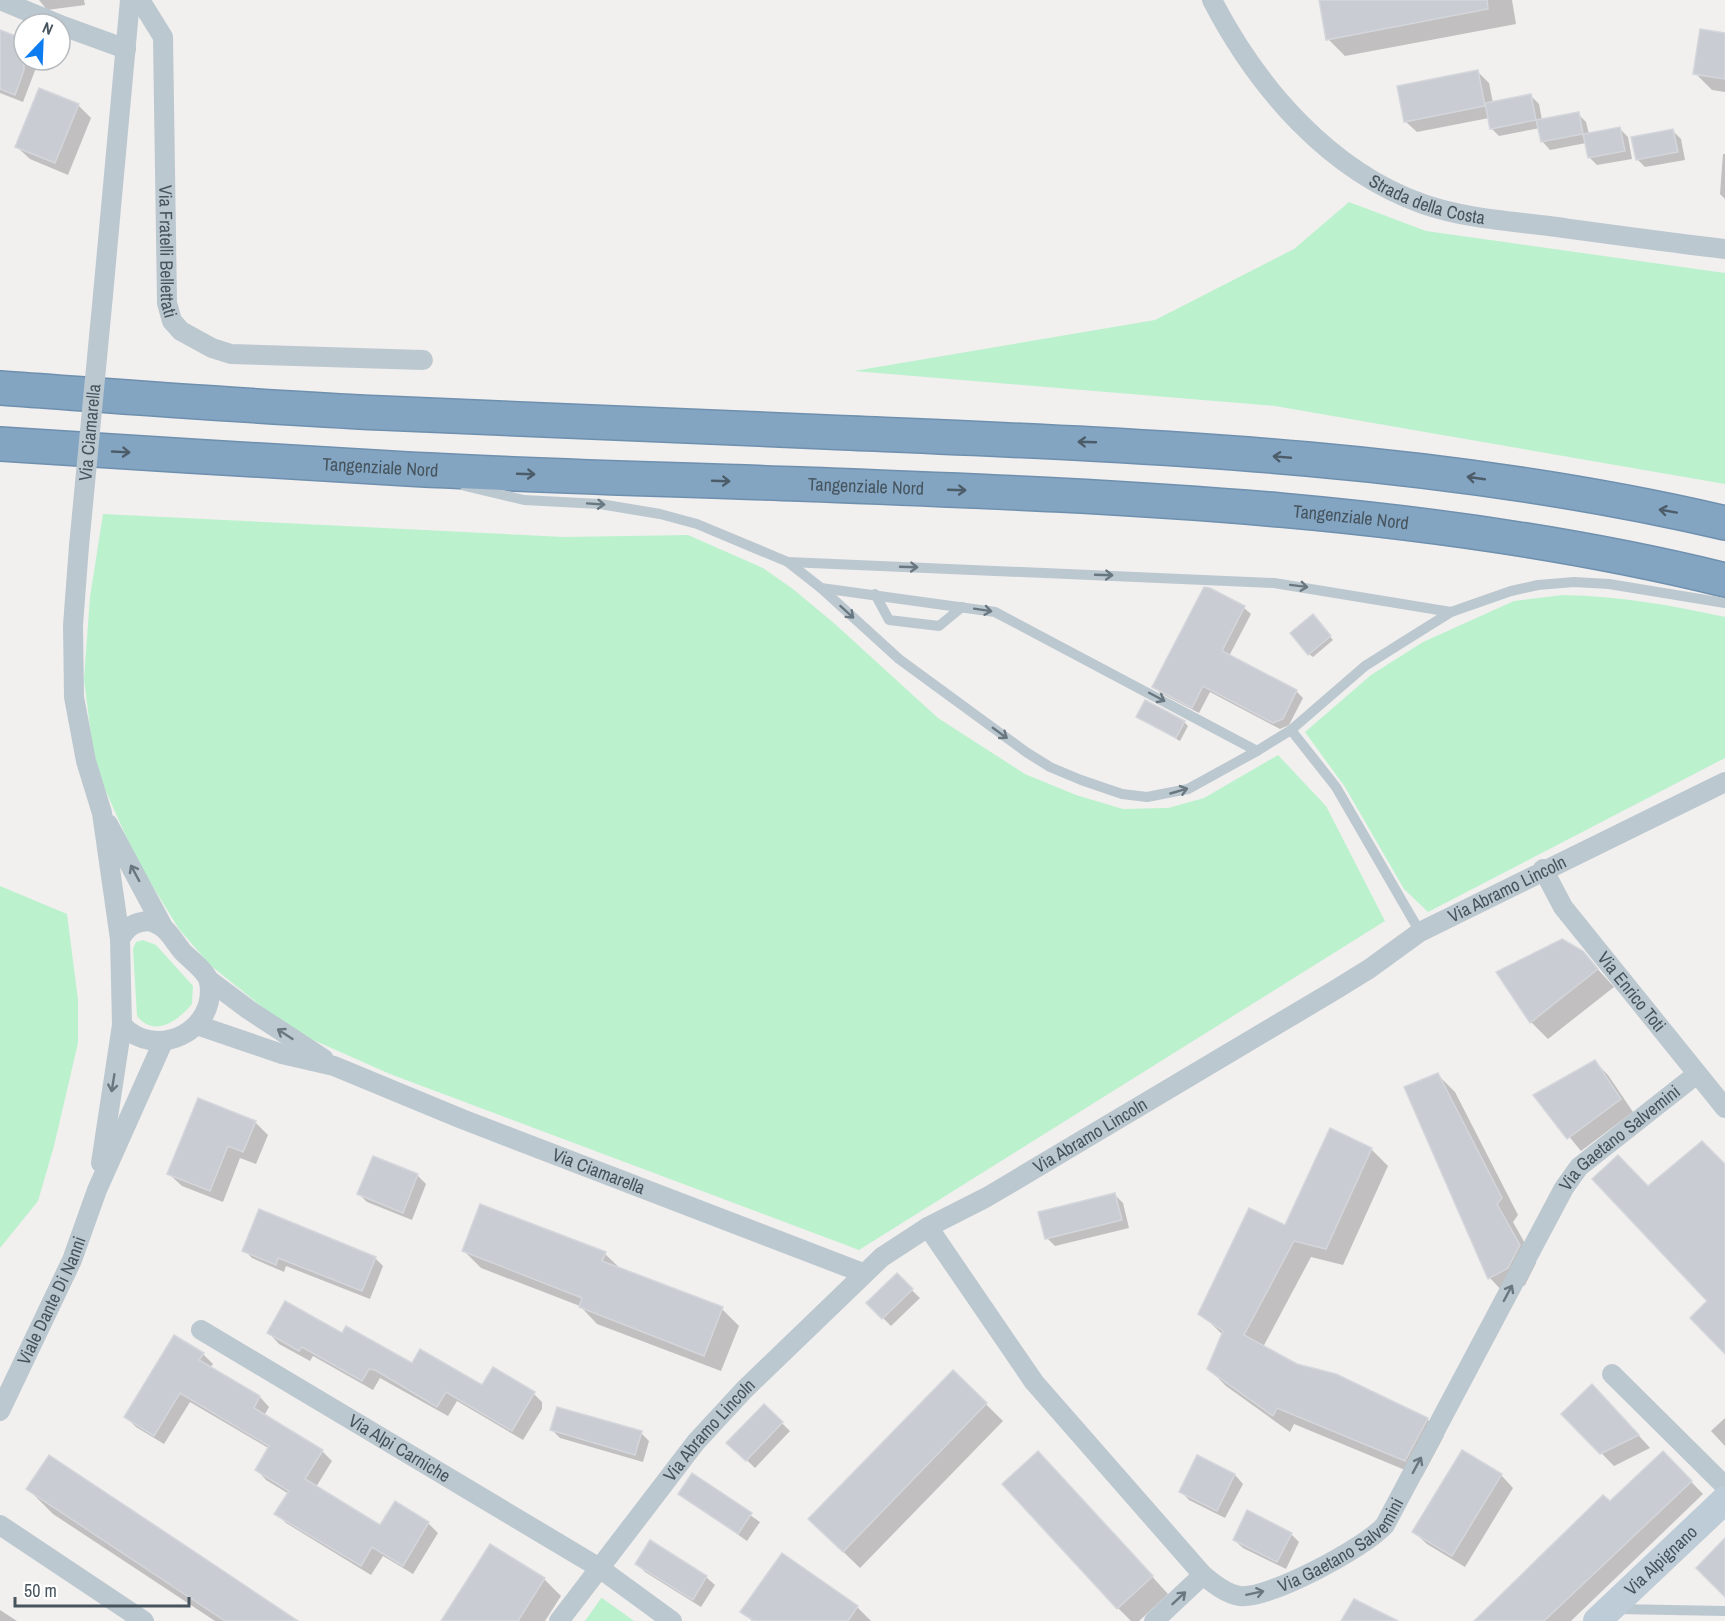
<svg xmlns="http://www.w3.org/2000/svg" width="1725" height="1621" viewBox="0 0 1725 1621" font-family="'Archivo Narrow',sans-serif">
<style>
.green{fill:#bbf2cd}
.shadow{fill:#0003}
.building{fill:#c9ccd2;stroke:#d3d6db;stroke-width:1.5}
.lines{fill:none;stroke-linecap:round;stroke-linejoin:round}
.highway-casing{stroke:#6e90ae;stroke-width:36}
.lane{stroke:#bcc8cf;stroke-width:10}
.street{stroke:#bcc8cf;stroke-width:20}
.secondary{stroke:#beccd8;stroke-width:28}
.highway{stroke:#83a5c2;stroke-width:33}
.street-bridge{stroke:#bcc8cf;stroke-width:20}
.oneway{stroke:#4c5c68}
.oneway2{stroke:#697780}
.labels{text-anchor:middle;stroke-width:4.5;stroke-linejoin:round;paint-order:stroke}
.street-label{font-size:18px;fill:#46545e;stroke:#fff}
</style>
<rect width="100%" height="100%" fill="#f2efef"/>
<g class="green">
<path d="M1349,202l77,29 299,42v211l-450,-78 -421,-35 301,-51 139,-71z"/>
<path d="M103,514l462,23 123,-2 75,33 30,21 42,35 103,94 87,56 51,21 47,14 45,-1 36,-10 74,-43 48,51 59,115 -526,329 -469,-176 -79,-35 -44,-28 -57,-46 -31,-36 -42,-68 -37,-83 -8,-34 -8,-65 6,-82z"/>
<path d="M1563,595c56,1 108,10 162,22v141l-297,154 -24,-23 -59,-102 -40,-55 66,-57 52,-33 91,-41z"/>
<path d="M0,886l67,28 11,86v43l-24,103 -16,55 -38,47z"/>
<path d="M143,940l13,5 37,41 -1,18c-14,17 -38,34 -55,12l-4,-67 3,-7z"/>
<path d="M602,1597v1l32,23h-49z"/>
</g>
<g class="shadow">
<path d="M39,0h45l1,5 -38,5z"/>
<path d="M1320,0h192l4,24 -171,32 -17,-17z"/>
<path d="M0,32l24,9v19h15l-16,42 -23,-9z"/>
<path d="M1725,34v58l-13,-2 -17,-17z"/>
<path d="M1478,72l11,11 4,20 38,-7 8,8 3,16 36,-6 8,8 3,12 31,-5 8,8 4,22 -35,6 -8,-8 -3,-14 -36,7 -8,-9 -2,-13 -41,8 -8,-8 -2,-10 -72,14 -12,-11z"/>
<path d="M78,105l13,13 -23,57 -38,-16 -13,-12z"/>
<path d="M1673,131l8,8 4,21 -40,7 -8,-8z"/>
<path d="M1723,154h2v45l-5,-5z"/>
<path d="M1244,608l7,6 -22,42 67,35 7,7 -14,27 -9,4 -70,-37 -11,21 -39,-20 -6,-7z"/>
<path d="M1316,620l17,20 -20,17 -4,-3z"/>
<path d="M1138,717l46,5 4,4 -8,15z"/>
<path d="M1582,952l32,35 -66,52 -17,-17 -33,-49z"/>
<path d="M1595,1062l13,13 25,37 -52,39 -46,-56z"/>
<path d="M1438,1075l17,17 63,123 -5,7 23,41 -11,22 -19,10 -16,-17z"/>
<path d="M255,1122l13,13 -12,29 -16,-6 -17,44 -41,-16 -13,-12z"/>
<path d="M1371,1149l17,17 -45,99 -32,-8 -48,90 34,18 38,10 92,44 17,17 -22,41 -128,-53 -4,8 -64,-46 -17,-17 14,-34 -23,-22 86,-86z"/>
<path d="M374,1158l44,18 8,8 -14,36 -45,-18 -8,-8z"/>
<path d="M1115,1195l8,8 6,25 -74,18 -8,-8z"/>
<path d="M244,1250l131,8 8,8 -13,33 -84,-33 -2,6 -32,-14z"/>
<path d="M464,1251l141,3 17,16 100,39 17,17 -18,45 -124,-47 -17,-18 -99,-38z"/>
<path d="M896,1275l24,23 -29,28 -23,-23z"/>
<path d="M269,1333l143,32 71,22 48,4 11,11v7l-19,31 -66,-39 -9,15 -68,-38 -7,12 -60,-34 -3,5 -31,-17z"/>
<path d="M203,1354l10,10 -3,4 50,29 9,10 -5,9 58,35 10,10 -16,26 65,40 14,-24 33,20 10,10 -25,41 -30,-18 -12,19 -85,-52 -10,-10 13,-19 -23,-14 -9,-10 13,-21 -80,-47 -26,42 -28,-17 -10,-10z"/>
<path d="M953,1372l50,49 -143,147 -33,-32z"/>
<path d="M1605,1398l45,50 -36,18 -51,-52z"/>
<path d="M764,1406l26,25 -35,37 -26,-25z"/>
<path d="M1725,1418v28l-14,-15z"/>
<path d="M552,1430l89,3 8,8 -6,21 -83,-24z"/>
<path d="M1663,1453l40,41 -132,127h-95z"/>
<path d="M1198,1457l37,18 8,9 -18,34 -36,-18 -8,-9z"/>
<path d="M1055,1470l113,124 -29,27h-8l-13,-13z"/>
<path d="M693,1475l67,47 -13,19 -67,-47z"/>
<path d="M1501,1475l12,13 -48,79 -38,-23 -13,-12z"/>
<path d="M28,1489l267,132h-80l-162,-107z"/>
<path d="M1291,1534l8,8 -13,27 -43,-21 -9,-8z"/>
<path d="M650,1542l56,35 9,8 -14,22 -56,-35 -8,-8z"/>
<path d="M782,1555l75,52 14,14h-119l-10,-10z"/>
<path d="M544,1579l17,17 -16,25h-102z"/>
<path d="M0,1610l17,11h-17z"/>
</g>
<g class="building">
<path d="M1319,0h168l1,9 -162,31z"/>
<path d="M1700,29l25,4v46l-32,-5z"/>
<path d="M0,30l24,9v31l-9,25 -15,-6z"/>
<path d="M1478,70l7,36 -81,16 -7,-36z"/>
<path d="M39,88l40,16 -24,59 -40,-16z"/>
<path d="M1531,94l5,26 -46,9 -5,-26z"/>
<path d="M1579,112l4,22 -42,8 -5,-22z"/>
<path d="M1620,127l5,24 -37,7 -5,-24z"/>
<path d="M1673,129l5,23 -42,8 -5,-23z"/>
<path d="M1204,587l6,1 35,18 -23,45 75,39 -14,29 -10,4 -70,-37 -11,22 -40,-21z"/>
<path d="M1313,614l18,22 -23,19 -18,-22z"/>
<path d="M1145,700l40,21 -9,17 -40,-21z"/>
<path d="M1562,939l21,12 15,18 -68,54 -34,-51z"/>
<path d="M1595,1060l26,39 -54,40 -34,-44z"/>
<path d="M1438,1073l64,125 -5,6 23,41 -12,23 -20,11 -84,-192z"/>
<path d="M198,1098l58,23 -13,31 -15,-6 -18,45 -43,-17z"/>
<path d="M1330,1128l42,20 -46,101 -32,-8 -50,94 53,29 39,10 92,44 -23,43 -128,-53 -4,8 -66,-47 16,-38 -25,-17 51,-106 36,17z"/>
<path d="M1702,1141l23,23v190l-35,-36 17,-17 -115,-122 26,-24 30,31z"/>
<path d="M373,1156l45,18 -15,39 -46,-19z"/>
<path d="M1115,1193l7,27 -77,19 -7,-27z"/>
<path d="M480,1204l126,48 -4,9 121,46 -19,49 -125,-49 3,-9 -120,-47z"/>
<path d="M259,1209l117,48 -14,34 -84,-33 -2,7 -34,-14z"/>
<path d="M897,1273l16,16 -31,30 -16,-16z"/>
<path d="M285,1301l57,32 4,-7 66,37 8,-14 62,36 11,-18 42,25 -23,39 -66,-39 -9,15 -62,-37 -6,-1 -7,12 -60,-34 -3,4 -32,-18z"/>
<path d="M174,1335l30,18 -5,7 61,36 -6,12 69,42 -18,29 75,46 15,-24 34,21 -26,44 -31,-19 -11,19 -87,-52 15,-23 -34,-21 14,-24 -89,-53 -26,43 -30,-19z"/>
<path d="M953,1370l34,33 -144,149 -35,-33z"/>
<path d="M1592,1384l47,51 -39,19 -39,-40z"/>
<path d="M764,1404l19,18 -37,39 -20,-18z"/>
<path d="M557,1407l85,24 -7,24 -85,-25z"/>
<path d="M1462,1450l40,24 -50,82 -40,-24z"/>
<path d="M1038,1451l115,125 -36,33 -115,-125z"/>
<path d="M1663,1451l29,30 -148,140h-70l129,-126 7,6z"/>
<path d="M49,1455l143,95 106,71h-73l-199,-132z"/>
<path d="M1197,1455l38,19 -18,37 -38,-19z"/>
<path d="M692,1473l60,40 -14,21 -60,-40z"/>
<path d="M1247,1510l45,23 -15,29 -44,-22z"/>
<path d="M1725,1538v59l-29,-29z"/>
<path d="M650,1540l57,36 -14,24 -58,-36z"/>
<path d="M490,1544l55,34 -27,43h-77z"/>
<path d="M782,1553l76,53 -10,15h-94l-14,-9z"/>
<path d="M1354,1599l44,22h-57z"/>
</g>
<g class="lines">
<defs>
<g id="highway">
<path d="M0,388c127,9 255,19 382,25 148,7 296,13 444,19 300,13 605,22 899,91"/>
<path id="s10" d="M0,444c130,8 261,17 391,24 136,8 273,11 409,16 308,12 624,22 925,96"/>
</g>
</defs>
<use href="#highway" class="highway-casing"/>
<g class="lane">
<path d="M465,486l59,14 76,4 60,10 37,10 91,38 33,26 78,71 127,93 24,15 31,13 41,14 25,3 41,-8 69,-38 34,-21 74,-64 38,-24 48,-30 60,-21 27,-6 36,-3 35,2 116,19"/>
<path d="M788,562l486,21 177,29"/>
<path d="M821,588l174,24 262,139"/>
<path d="M875,594l14,26 50,6 23,-19"/>
<path d="M1291,730l45,57 84,145"/>
<path d="M1616,1609l109,2"/>
</g>
<g class="street">
<path d="M0,0l58,24"/>
<path id="s1" d="M140,0l23,37 4,266 5,18 9,10 31,17 19,6 192,6"/>
<path id="s2" d="M1212,0c45,87 117,171 211,204 40,14 85,17 126,22 59,8 117,16 176,23"/>
<path d="M60,25l66,24"/>
<path d="M103,295l27,-295"/>
<path d="M79,546l-6,79 1,72 12,64 16,52 18,126"/>
<path d="M108,824l54,101"/>
<path id="s3" d="M1543,869l20,38 162,201"/>
<path d="M149,921c18,5 21,15 33,30 7,8 25,20 27,31 9,49 -53,79 -87,43l-2,-86c8,-13 14,-17 29,-18z"/>
<path d="M209,980l40,30 75,49"/>
<path id="s4" d="M197,1025l85,29 52,12 128,53 401,154"/>
<path d="M101,1163l21,-138"/>
<path id="s5" d="M928,1227l106,155 169,193c11,9 23,19 37,21 29,3 125,-48 145,-71l179,-337 15,-21 118,-93"/>
<path id="s6" d="M201,1330l397,237 74,54"/>
<path d="M1612,1374l113,112"/>
<path id="s7" d="M0,1411l72,-151 25,-70 66,-148"/>
<path d="M0,1525l144,96"/>
<path id="s8" d="M559,1621l137,-179 48,-52 138,-133 46,-30 59,-30 348,-207 34,-21 51,-37 305,-150"/>
<path d="M1154,1621l49,-46"/>
</g>
<path class="secondary" id="s9" d="M1597,1621l128,-121"/>
<use href="#highway" class="highway"/>
<path class="street-bridge" id="s11" d="M79,546l24,-251"/>
</g>
<defs><path id="oneway-shaft" d="M-6 0H5M1.5-3L5.5 0L1.5 3" fill="none" stroke-width="1.6" stroke-linecap="round" stroke-linejoin="round" transform="scale(1.5)"/></defs>
<g class="oneway">
<use href="#oneway-shaft" transform="translate(1087 442) rotate(-178)"/>
<use href="#oneway-shaft" transform="translate(121 452) rotate(3)"/>
<use href="#oneway-shaft" transform="translate(1282 457) rotate(-175)"/>
<use href="#oneway-shaft" transform="translate(526 474) rotate(2)"/>
<use href="#oneway-shaft" transform="translate(1476 478) rotate(-172)"/>
<use href="#oneway-shaft" transform="translate(721 481) rotate(2)"/>
<use href="#oneway-shaft" transform="translate(957 490) rotate(2)"/>
<use href="#oneway-shaft" transform="translate(1668 511) rotate(-170)"/>
</g>
<g class="oneway2">
<use href="#oneway-shaft" transform="translate(596 504) rotate(4)"/>
<use href="#oneway-shaft" transform="translate(909 567) rotate(2)"/>
<use href="#oneway-shaft" transform="translate(1104 575) rotate(2)"/>
<use href="#oneway-shaft" transform="translate(1299 586) rotate(7)"/>
<use href="#oneway-shaft" transform="translate(983 610) rotate(9)"/>
<use href="#oneway-shaft" transform="translate(847 612) rotate(42)"/>
<use href="#oneway-shaft" transform="translate(1157 697) rotate(28)"/>
<use href="#oneway-shaft" transform="translate(1000 733) rotate(36)"/>
<use href="#oneway-shaft" transform="translate(1179 791) rotate(-16)"/>
<use href="#oneway-shaft" transform="translate(135 873) rotate(-118)"/>
<use href="#oneway-shaft" transform="translate(285 1034) rotate(-147)"/>
<use href="#oneway-shaft" transform="translate(113 1083) rotate(99)"/>
<use href="#oneway-shaft" transform="translate(1508 1293) rotate(-62)"/>
<use href="#oneway-shaft" transform="translate(1417 1465) rotate(-62)"/>
<use href="#oneway-shaft" transform="translate(1255 1593) rotate(-12)"/>
<use href="#oneway-shaft" transform="translate(1179 1598) rotate(-43)"/>
</g>
<g class="labels">
<g class="street-label">
<text dy="6" stroke="none"><textPath href="#s2" startOffset="303">Strada della Costa</textPath></text>
<text dy="6" stroke="none"><textPath href="#s1" startOffset="258">Via Fratelli Bellettati</textPath></text>
<text dy="6" stroke="none"><textPath href="#s11" startOffset="114">Via Ciamarella</textPath></text>
<text dy="6" stroke="none"><textPath href="#s10" startOffset="381">Tangenziale Nord</textPath></text>
<text dy="6" stroke="none"><textPath href="#s10" startOffset="867">Tangenziale Nord</textPath></text>
<text dy="6" stroke="none"><textPath href="#s10" startOffset="1353">Tangenziale Nord</textPath></text>
<text dy="6" stroke="none"><textPath href="#s8" startOffset="1214">Via Abramo Lincoln</textPath></text>
<text dy="6" stroke="none"><textPath href="#s3" startOffset="152">Via Enrico Toti</textPath></text>
<text dy="6" stroke="none"><textPath href="#s8" startOffset="729">Via Abramo Lincoln</textPath></text>
<text dy="6" stroke="none"><textPath href="#s5" startOffset="1108">Via Gaetano Salvemini</textPath></text>
<text dy="6" stroke="none"><textPath href="#s4" startOffset="428">Via Ciamarella</textPath></text>
<text dy="6" stroke="none"><textPath href="#s7" startOffset="122">Viale Dante Di Nanni</textPath></text>
<text dy="6" stroke="none"><textPath href="#s8" startOffset="243">Via Abramo Lincoln</textPath></text>
<text dy="6" stroke="none"><textPath href="#s6" startOffset="231">Via Alpi Carniche</textPath></text>
<text dy="6" stroke="none"><textPath href="#s5" startOffset="604">Via Gaetano Salvemini</textPath></text>
<text dy="6" stroke="none"><textPath href="#s9" startOffset="88">Via Alpignano</textPath></text>
</g>
</g>
<g transform="translate(42 42) rotate(23)"><circle r="28" fill="#ffffff" stroke="#b5bbbf" stroke-width="1.5"/>
<path d="M0-4.5L10 22L0 15L-10 22Z" fill="#0c7cf0"/>
<text y="-9" font-size="16" font-weight="bold" text-anchor="middle" fill="#46545e">N</text>
</g>
<path d="M15 1597v9h174v-9" fill="none" stroke="#46545e" stroke-width="3"/>
<text x="24" y="1597" font-size="18" fill="#46545e" stroke="#ffffff" stroke-width="4.5" paint-order="stroke">50 m</text>
</svg>
